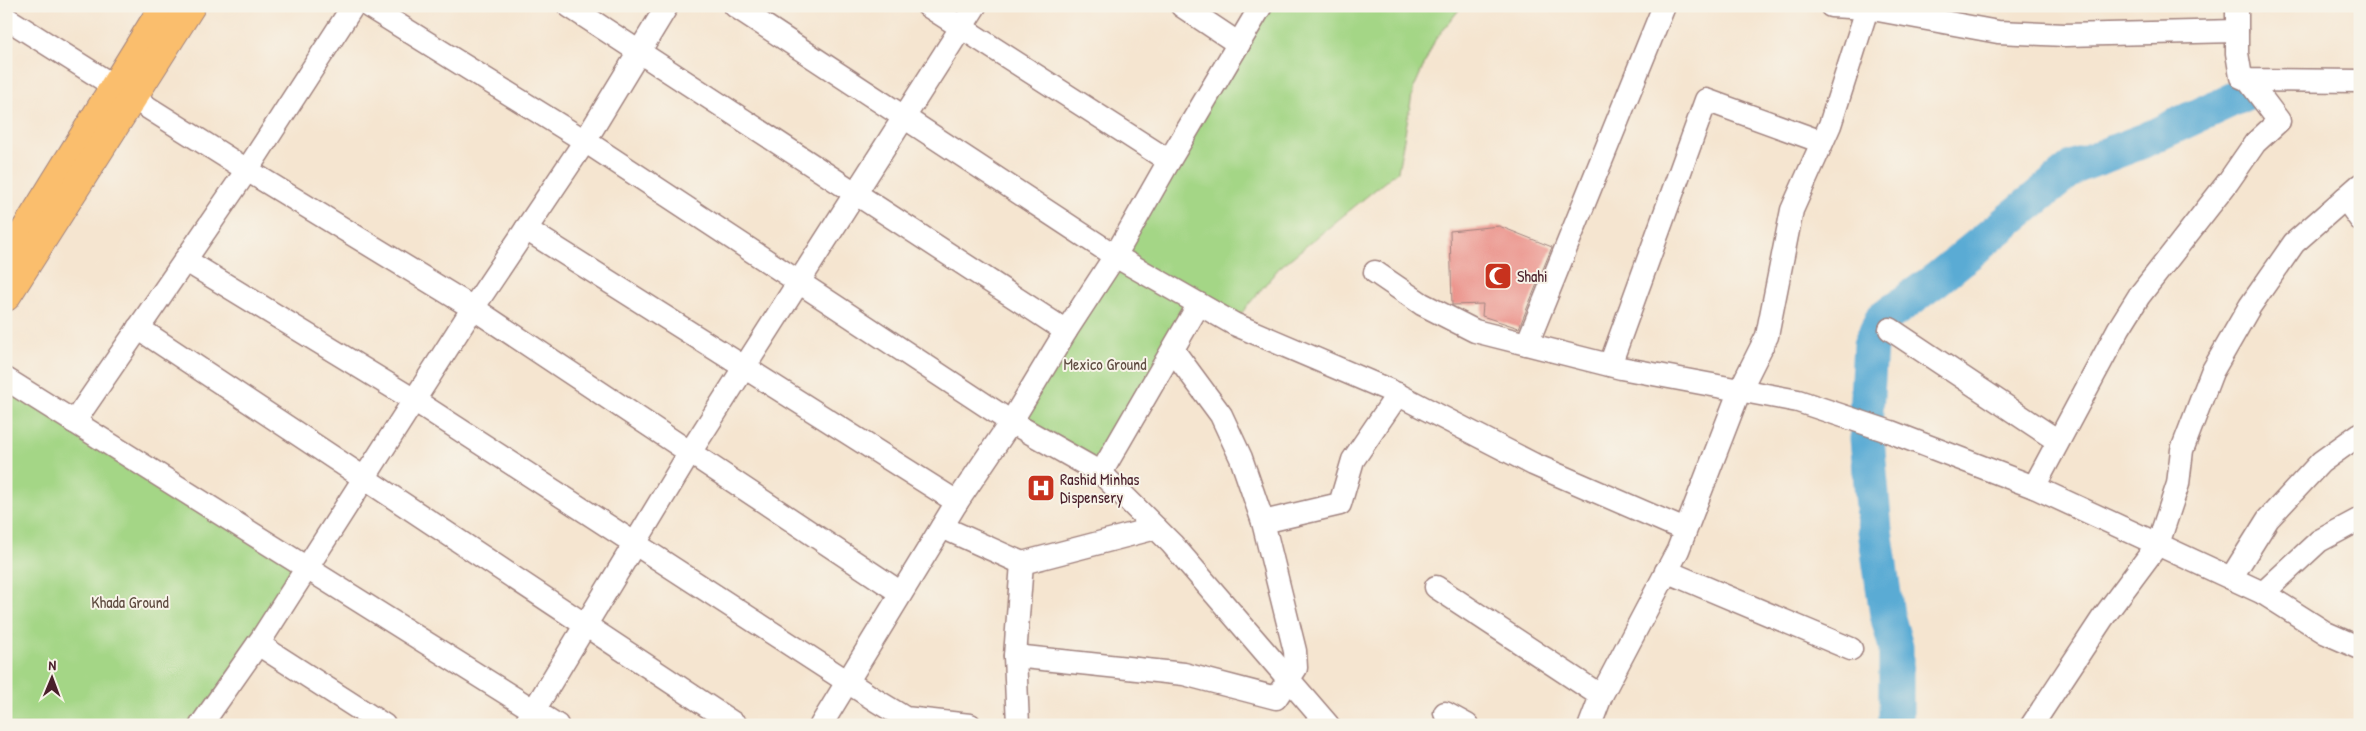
<svg xmlns="http://www.w3.org/2000/svg" width="2366" height="731" viewBox="0 0 2366 731" font-family="'Patrick Hand',sans-serif">
<style>
.green{fill:#a4d686;stroke:#777a58}
.lines{fill:none;stroke-linecap:round;stroke-linejoin:round}
.river{stroke:#5aabd4;stroke-width:35}
.building{fill:#eb938b}
.minor-casing{stroke:#a0827e;stroke-width:25}
.major-casing{stroke:#a0827e;stroke-width:30}
.minor{stroke:#fff;stroke-width:22}
.major{stroke:#fabe6d;stroke-width:28}
.labels{text-anchor:middle;stroke-width:4;stroke-linejoin:round;paint-order:stroke}
.poi-label{font-size:16px;fill:#4a1f2b;stroke:#f7f3e8;text-anchor:start}
.park-label{font-size:16px;fill:#604d42;stroke:#f7f3e8}
</style>
<rect width="100%" height="100%" fill="#f7f3e8"/>
<filter id="ink" filterUnits="userSpaceOnUse"><feTurbulence type="fractalNoise" baseFrequency=".02" numOctaves="2"/><feDisplacementMap in="SourceGraphic" scale="10" xChannelSelector="R" yChannelSelector="G"/><feConvolveMatrix kernelMatrix="1 2 1 2 8 2 1 2 1" color-interpolation-filters="sRGB"/></filter>
<filter id="wash" filterUnits="userSpaceOnUse"><feTurbulence type="fractalNoise" baseFrequency=".0096" numOctaves="4" result="noise"/><feDisplacementMap in="SourceGraphic" scale="20" xChannelSelector="R" yChannelSelector="G"/><feGaussianBlur stdDeviation="1.12" result="paint"/><feColorMatrix in="noise" values="0 0 0 0 0 0 0 0 0 0 0 0 0 0 0 0 0 1.4 0 .05"/><feComposite in="paint" operator="in"/></filter>
<g filter="url(#wash)">
<rect width="100%" height="100%" fill="#f5e5d0"/>
<g class="green">
<path d="M1261,6h201l-27,34 -22,50 -15,81 -119,97 -45,54 -117,-66z"/>
<path d="M1116,257l80,49 -99,165 -86,-47z"/>
<path d="M6,379l298,188 -101,158h-197z"/>
</g>
<g class="lines">
<g class="river">
<path d="M1866,413l4,-68 12,-26 55,-40 137,-112 69,-26 105,-49"/>
<path d="M1867,438l8,92 12,85 9,32v78"/>
</g>
</g>
<g id="blocks">
<path class="building" d="M1499,226l53,21 -33,81 -37,-12 1,-12 -31,1 -2,-74z"/>
</g>
</g>
<g filter="url(#ink)">
<use href="#blocks" fill-opacity="0" stroke="#a0827e" stroke-width="1"/>
<g class="lines">
<defs>
<g id="minor">
<path d="M368,6l217,135 426,281 90,51 71,71 156,181"/>
<path d="M569,6l497,325"/>
<path d="M735,6l380,250 119,68 157,67 142,73 152,66"/>
<path d="M928,6l241,155"/>
<path d="M1182,6l57,38"/>
<path d="M1831,6l36,2 131,24 67,3 172,-4"/>
<path d="M2237,6v47l4,24 7,3 112,1"/>
<path d="M6,18l241,152 226,138 428,285"/>
<path d="M2345,198l15,21"/>
<path d="M526,229l431,273"/>
<path d="M185,260l229,140 463,301 28,17 65,7"/>
<path d="M1375,272l47,32 53,27 146,37 177,33 93,31 143,55 229,106 63,40 34,15"/>
<path d="M138,328l598,397"/>
<path d="M1890,329l168,112"/>
<path d="M1527,344l137,-338"/>
<path d="M1610,365l96,-265 116,42"/>
<path d="M6,379l551,346"/>
<path d="M74,422l173,-252 106,-164"/>
<path d="M1101,473l98,-169"/>
<path d="M2034,487l85,-159 20,-32 89,-114 27,-39 24,-22 -31,-41"/>
<path d="M1263,522l77,-18 13,-44 45,-66"/>
<path d="M942,527l80,36 134,-35"/>
<path d="M1666,571l185,78"/>
<path d="M2231,578l37,-59 53,-57 39,-28"/>
<path d="M1436,587l165,109"/>
<path d="M2263,593l56,-52 41,-22"/>
<path d="M258,644l126,81"/>
<path d="M1015,656l169,18 92,24 20,-30 -1,-17 -32,-129 -22,-64 -20,-43 -48,-65"/>
<path d="M1445,713l22,12"/>
<path d="M201,725l61,-87 211,-330 112,-167 82,-135"/>
<path d="M525,725l164,-271 286,-448"/>
<path d="M821,725l136,-223 54,-80 55,-91 49,-75 54,-95 92,-155"/>
<path d="M1018,725l-3,-69 7,-93"/>
<path d="M1590,725l11,-29 77,-146 61,-158 28,-56 25,-126 38,-85 38,-119"/>
<path d="M2032,725l70,-106 56,-75 20,-60 4,-34 30,-78 38,-66 44,-63 66,-58"/>
</g>
<g id="major">
<path d="M6,261l158,-255"/>
<path d="M6,297l185,-291"/>
</g>
</defs>
<use href="#minor" class="minor-casing"/>
<use href="#major" class="major-casing"/>
<use href="#minor" class="minor"/>
<use href="#major" class="major"/>
</g>
</g>
<defs>
<symbol id="mosque-square" viewBox="-11 -11 22 22"><rect x="-9" y="-9" width="18" height="18" rx="4" fill="#c8321e" stroke="#f7f3e8"/><path d="M3.5-4.9A6 6 0 1 0 3.5 4.9A5 5 0 1 1 3.5-4.9Z" fill="#fff"/></symbol>
<symbol id="hospital-square" viewBox="-11 -11 22 22"><rect x="-9" y="-9" width="18" height="18" rx="4" fill="#c8321e" stroke="#f7f3e8"/><path d="M-5-5h3v3.5h4V-5h3V5h-3V1.5h-4V5h-3Z" fill="#fff"/></symbol>
</defs>
<g fill-rule="evenodd">
<use href="#mosque-square" x="1482" y="260" width="32" height="32"/>
<use href="#hospital-square" x="1025" y="472" width="32" height="32"/>
</g>
<g class="labels">
<g class="poi-label">
<text x="1517" y="282">Shahi</text>
<text x="1060" y="485">Rashid Minhas<tspan x="1060" dy="18">Dispensery</tspan></text>
</g>
<g class="park-label">
<text x="1105" y="370">Mexico Ground</text>
<text x="130" y="608">Khada Ground</text>
</g>
</g>
<rect width="2366" height="731" fill="none" stroke="#f7f3e8" stroke-width="25"/>
<g transform="translate(52 678) rotate(1)" stroke="#f7f3e8" stroke-width="4" paint-order="stroke">
<path d="M0-4L9 19L0 12L-9 19Z" fill="#4a1f2b"/>
<text y="-8" font-size="14" font-weight="bold" text-anchor="middle" fill="#4a1f2b">N</text>
</g>
</svg>
